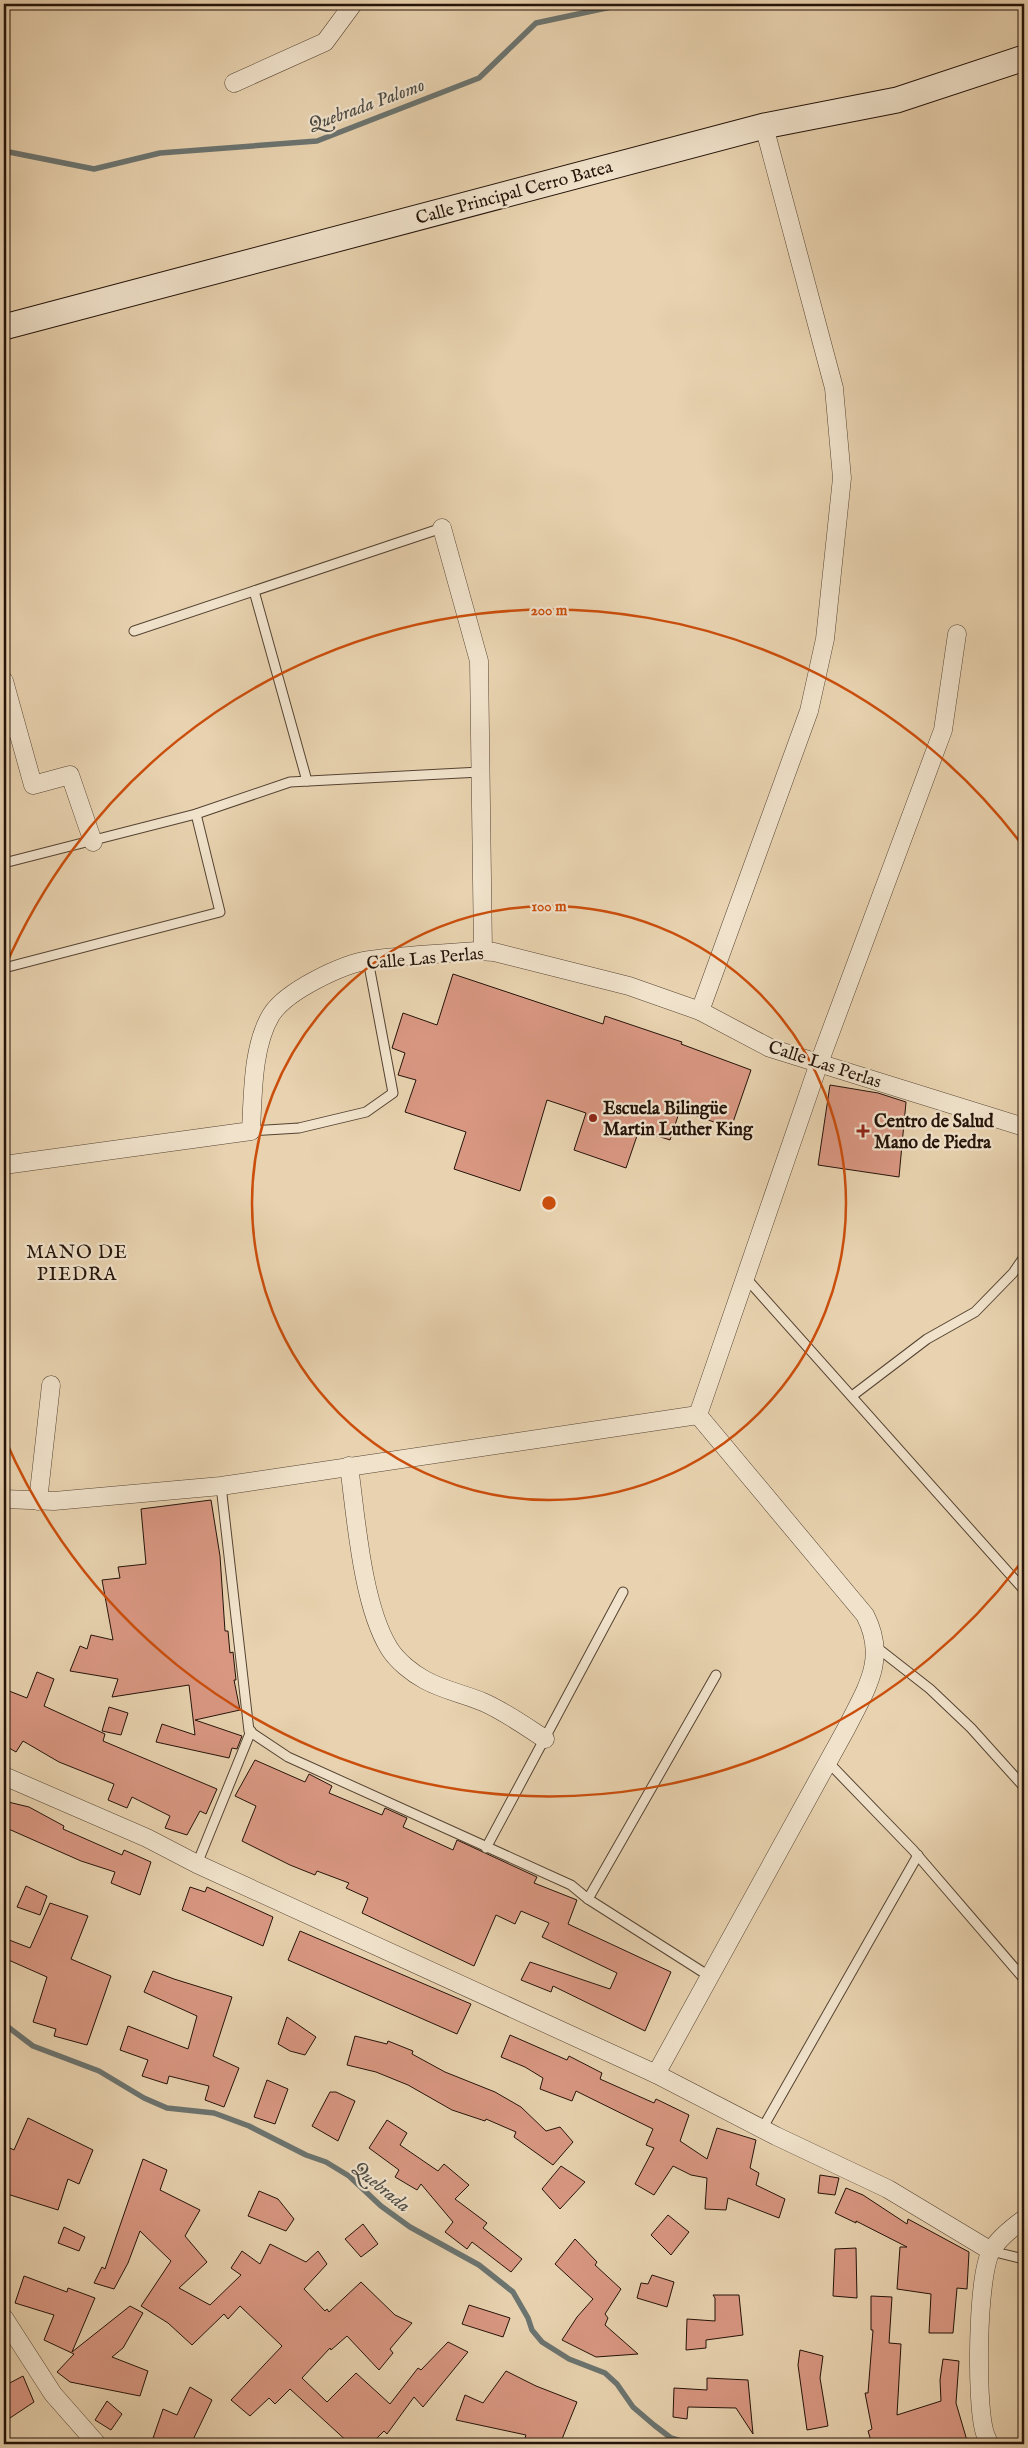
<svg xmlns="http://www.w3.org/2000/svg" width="1028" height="2448" viewBox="0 0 1028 2448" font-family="'IM FELL English',serif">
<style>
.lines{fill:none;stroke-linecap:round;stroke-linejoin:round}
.stream{stroke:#6b7470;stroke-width:5.5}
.building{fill:#d99782;stroke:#241309}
.lane-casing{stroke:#554332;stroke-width:11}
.street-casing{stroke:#554332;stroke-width:19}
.secondary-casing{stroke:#241309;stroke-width:27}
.lane{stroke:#f0e2cb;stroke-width:9}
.street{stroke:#f0e2cb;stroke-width:18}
.secondary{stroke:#f0e2cb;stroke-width:25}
.ring{fill:none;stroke:#cb4e0c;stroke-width:2.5}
.poi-dot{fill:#8f2418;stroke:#f0e2cb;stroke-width:2}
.labels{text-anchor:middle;stroke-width:4.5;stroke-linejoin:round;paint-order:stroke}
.street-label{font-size:18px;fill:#241309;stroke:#f0e2cb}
.poi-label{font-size:18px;font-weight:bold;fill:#241309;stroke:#f0e2cb;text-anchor:start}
.water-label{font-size:19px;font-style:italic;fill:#4d4c45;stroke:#f0e2cb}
.neighbourhood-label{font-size:19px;letter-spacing:1px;fill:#241309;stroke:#f0e2cb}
.centre{fill:#cb4e0c;stroke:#f0e2cb;stroke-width:2.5}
.ring-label{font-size:15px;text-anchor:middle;font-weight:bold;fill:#cb4e0c;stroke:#f0e2cb;stroke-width:4.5;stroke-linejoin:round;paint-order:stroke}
</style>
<rect width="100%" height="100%" fill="#e8d2af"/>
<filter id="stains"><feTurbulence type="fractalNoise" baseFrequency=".004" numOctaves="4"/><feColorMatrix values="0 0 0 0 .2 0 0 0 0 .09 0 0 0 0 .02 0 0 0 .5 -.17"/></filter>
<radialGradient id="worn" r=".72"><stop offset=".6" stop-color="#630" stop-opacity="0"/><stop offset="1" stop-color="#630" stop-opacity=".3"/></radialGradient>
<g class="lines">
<g class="stream">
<path d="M4,151l90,18 66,-16 157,-12 162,-63 57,-55 89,-19"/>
<path d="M4,2024l29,22 66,25 45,27 23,10 47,5 35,13 57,29 20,7 23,14 32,30 29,21 69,38 34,27 15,26 4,12 10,12 27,17 36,14 12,11 16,23 21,18 17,13 20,6"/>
</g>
</g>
<g class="building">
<path d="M453,974l150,50 2,-8 77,26 -1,2 70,26 -20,58 -51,-18 -10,30 -31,-10 -13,38 -52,-18 12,-37 -39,-13 -27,91 -66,-22 12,-37 -61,-20 11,-32 -18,-5 7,-22 -13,-5 11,-35 34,12z"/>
<path d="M830,1085l48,8 28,9 -7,75 -81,-12z"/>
<path d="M211,1500l9,56 5,75h3l2,22 3,-1 3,28h-2l6,30 -45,10 47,16 -5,13 -5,-1 -3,10 -73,-16 6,-18 33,11 -6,-50 -77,12 6,-18 -48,-8 10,-25 7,3 4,-14 22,5 -11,-60 18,-2 -2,-11 28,-3 -5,-55z"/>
<path d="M37,1672l17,7 -10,27 61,28 -2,7 114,48 -11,25 -6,-3 -13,24 -22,-7 5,-12 -38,-19 -5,11 -19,-8 6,-16 -55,-22 -36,-21 -7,11 -12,-7v-56l23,9z"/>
<path d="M109,1707l19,6 -7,22 -19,-4z"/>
<path d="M255,1760l50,22 4,-8 23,12 -3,7 53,22 3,-7 22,10 -4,9 50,23 4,-10 80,37 -3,6 43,17 -9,24 103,48 -26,59 -92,-45 -2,6 -30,-12 9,-18 80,27 7,-16 -75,-36 7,-14 -28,-12 -6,13 -19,-9 -22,51 -112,-53 6,-15 -22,-10 3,-5 -32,-12 -2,4 -25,-10 -48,-24 14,-35 -21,-10z"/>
<path d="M4,1801l25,6 35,19 -1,3 59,26 2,-5 27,12 -11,33 -29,-12 4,-11 -34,-11 -77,-34z"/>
<path d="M26,1886l21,10 -7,19 -23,-8z"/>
<path d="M190,1887l15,5 2,-5 66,30 -10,29 -81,-36z"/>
<path d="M50,1903l38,13 -17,43 40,17 -24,69 -33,-9 2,-7 -23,-7 14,-45 -43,-19v-20l26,10z"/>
<path d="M300,1931l171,73 -14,30 -169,-74z"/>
<path d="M153,1971l21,8 58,18 -19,59 26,12 -15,39 -19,-7 4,-14 -40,-10 -2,8 -25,-8 6,-16 -28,-10 8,-24 60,23 9,-33 -53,-24z"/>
<path d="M287,2017l29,20 -11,18 -15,-4 -12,-7z"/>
<path d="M510,2035l57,25 2,-4 33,17 -2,6 54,24 2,-4 33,16 -9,26 27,18 10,-31 39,12 -6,28 9,5 -3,12 29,14 -6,19 -51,-20 -2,12 -21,-1 2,-31 -16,-3 -18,-9 -19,29 -19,-11 19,-36 -8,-3 7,-16 -77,-38 -4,10 -32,-12 3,-11 -18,-11 -24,-10z"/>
<path d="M355,2036l32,8 1,-3 25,10 -1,3 33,18 50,20 26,15 25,24 14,-4 13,15 -20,23 -39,-28 2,-5 -30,-13 -1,2 -33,-11 -44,-25 -32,-13 -29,-7z"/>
<path d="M267,2080l21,9 -13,35 -21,-7z"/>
<path d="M330,2092h6l19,9 -17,40 -26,-15z"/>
<path d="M28,2118l65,32 -14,34 -11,-5 -10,31 -54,-17v-48l10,5z"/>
<path d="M387,2120l20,13 -7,12 38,26 6,-7 25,21 -14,14 32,24 -4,5 39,31 -11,13 -39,-30 -5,7 -22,-17 8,-10 -32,-38 -4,6 -22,-13 4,-7 -30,-22z"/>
<path d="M143,2159l24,11 -7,20 40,20 -15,26 22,26 -28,26 31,17 31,-30 -10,-7 11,-17 18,13 10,-20 36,18 12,-11 9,13 -23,25 21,22 2,-2 2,3 32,-30 34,33 17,8 -22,26 3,4 -14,17 -32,-34 -16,14 -1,-2 -28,30 25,24 29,-29 34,31 28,-36 3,2 27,-28 20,10 -45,55 -9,-10 -27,37 -3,-3 -13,13h-21l-60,-55 -15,15 -6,-6 -19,18 -19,-16 51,-54 -42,-40 -12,13 -4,-5 -32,31 -24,-22 -27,-17 30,-45 -31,-30 -12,32 -14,26 -20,-6 8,-16 3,2z"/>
<path d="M561,2166l24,16 -25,27 -18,-20z"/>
<path d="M820,2175l19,3 -4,17 -17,-2z"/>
<path d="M846,2188l17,7 44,29 1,-5 61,33 -2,37 -10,-1 -4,45h-24l2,-39 -34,-5 3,-42h7l-51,-26v2l-21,-10z"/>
<path d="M259,2191l19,8 16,20 -8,12 -38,-15z"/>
<path d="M668,2215l21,17 -18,23 -20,-20z"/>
<path d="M363,2224l15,20 -17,13 -16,-18z"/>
<path d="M64,2227l21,10 -6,14 -21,-8z"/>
<path d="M575,2239l22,23 -2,3 26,24 -16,25 3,4 -3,7 33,29 -42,3 -34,-17 15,-23 16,-18 -38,-35z"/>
<path d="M856,2248l1,50 -24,-2 2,-47z"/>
<path d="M652,2275l22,7 -7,25 -30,-9 4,-15 7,1z"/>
<path d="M24,2276l43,16 1,-4 27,10 -23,54 58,-46 13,7 -20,35 -11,9 36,14 -8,25 -70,-14 -13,-10 17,-18 -30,-14 10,-25 -39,-12z"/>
<path d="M713,2295h26l4,40 -37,5v8l-20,2 1,-31 28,2v-23z"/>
<path d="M871,2296l21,1 -3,46 12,1 -4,71 44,-14 -1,-21 3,-21 16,2 -3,42 12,41h-96l-4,-13 4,-2 -7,-36h3l5,-63h-2z"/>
<path d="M469,2305l41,13 -7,19 -41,-13z"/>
<path d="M800,2350l23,6 -3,22 8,48 -21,4 -9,-65z"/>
<path d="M506,2371l30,15 41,16 -17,42h-37l3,-9 -70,-15 9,-25 18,8z"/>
<path d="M23,2376l11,26 -30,20v-36z"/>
<path d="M707,2378l41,2 5,54 -17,-26 -48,-1 -1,12 -14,-2 1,-29 33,2z"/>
<path d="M190,2387l22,13 -21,44h-40l12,-35 14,6z"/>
<path d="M107,2401l15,13 -11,16 -16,-10z"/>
</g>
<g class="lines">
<defs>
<g id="lane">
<path d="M254,591l53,190"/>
<path d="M134,631l308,-103"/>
<path d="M4,735l14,-4"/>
<path d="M4,863l192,-49 94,-32 190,-10"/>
<path d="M4,968l216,-56 -24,-98"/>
<path d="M251,1131l48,-3 67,-16 27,-19 -25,-133"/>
<path d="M746,1278l278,312"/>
<path d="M852,1396l75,-57 48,-27 38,-39 11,-16"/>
<path d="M221,1486l28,245 39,26 283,128 17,14 121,77"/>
<path d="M875,1646l55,43 41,39 53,59"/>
<path d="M828,1762l85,88 111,129"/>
<path d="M486,1848l137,-256"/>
<path d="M197,1864l54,-133"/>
<path d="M588,1899l128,-224"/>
<path d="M762,2129l156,-274"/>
<path d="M991,2251l33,8"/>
</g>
<g id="street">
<path d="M234,83l91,-41 28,-38"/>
<path d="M442,528l37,133 4,290"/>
<path d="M4,681l29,104 37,-10 23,67"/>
<path d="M700,1011l109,-300 16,-72 17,-161 -8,-90 -70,-262"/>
<path d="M4,1165l247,-34c2,-36 1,-84 20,-116 15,-24 71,-51 99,-55 35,-5 71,-6 107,-9l17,1 135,34 71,25 70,37 254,79"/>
<path d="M698,1415l121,-352 124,-333 14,-96"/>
<path d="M349,1466c7,51 13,138 40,182 8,13 23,25 36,32 18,10 39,14 58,22 21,9 42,24 62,37"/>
<path d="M4,1499l50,2 167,-15 477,-71"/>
<path d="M38,1501l13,-116"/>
<path d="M4,1776l143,62 50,26 459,210 120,62 112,53 103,62"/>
<path d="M656,2074l190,-345c20,-40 42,-70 19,-114l-167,-200"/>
<path d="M4,2318l49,76 44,50"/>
<path d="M989,2444c-1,-4 -4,-9 -5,-14 -8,-31 -7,-152 7,-179 7,-12 22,-24 33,-32"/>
</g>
<path id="secondary" d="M4,327l760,-201 133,-26 127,-42"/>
</defs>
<use href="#lane" class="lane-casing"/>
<use href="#street" class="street-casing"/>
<use href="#secondary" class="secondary-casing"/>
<use href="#lane" class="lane"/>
<use href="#street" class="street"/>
<use href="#secondary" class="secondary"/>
</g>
<g class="ring">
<circle cx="549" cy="1203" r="297"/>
<path d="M1023 1560A593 593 0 0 1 5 1439M5 967A593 593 0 0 1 1023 846"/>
</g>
<g class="poi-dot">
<circle cx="593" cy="1118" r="5"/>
<path d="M860.5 1123.5h5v5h5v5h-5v5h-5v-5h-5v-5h5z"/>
</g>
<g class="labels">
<g class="street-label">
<text transform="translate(514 192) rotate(-15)" y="6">Calle Principal Cerro Batea</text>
<text transform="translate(425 958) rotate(-5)" y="6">Calle Las Perlas</text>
<text transform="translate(825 1064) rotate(18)" y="6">Calle Las Perlas</text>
</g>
<g class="poi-label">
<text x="603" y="1114">Escuela Bilingüe<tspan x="603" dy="21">Martin Luther King</tspan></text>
<text x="874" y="1127">Centro de Salud<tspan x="874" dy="21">Mano de Piedra</tspan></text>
</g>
<g class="water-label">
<text transform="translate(366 104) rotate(-20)" y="7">Quebrada Palomo</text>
<text transform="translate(382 2186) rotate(39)" y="7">Quebrada</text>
</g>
<g class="neighbourhood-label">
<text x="77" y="1258">MANO DE<tspan x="77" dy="22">PIEDRA</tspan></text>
</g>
</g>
<circle cx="549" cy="1203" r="8" class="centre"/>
<g class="ring-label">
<text x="549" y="615">200 m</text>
<text x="549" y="911">100 m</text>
</g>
<rect width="1028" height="2448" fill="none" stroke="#e8d2af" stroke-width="20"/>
<rect x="5" y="5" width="1018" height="2438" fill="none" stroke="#241309" stroke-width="2.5"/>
<rect x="10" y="10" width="1008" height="2428" fill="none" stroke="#241309"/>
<rect width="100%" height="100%" filter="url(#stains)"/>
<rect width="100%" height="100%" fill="url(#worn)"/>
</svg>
